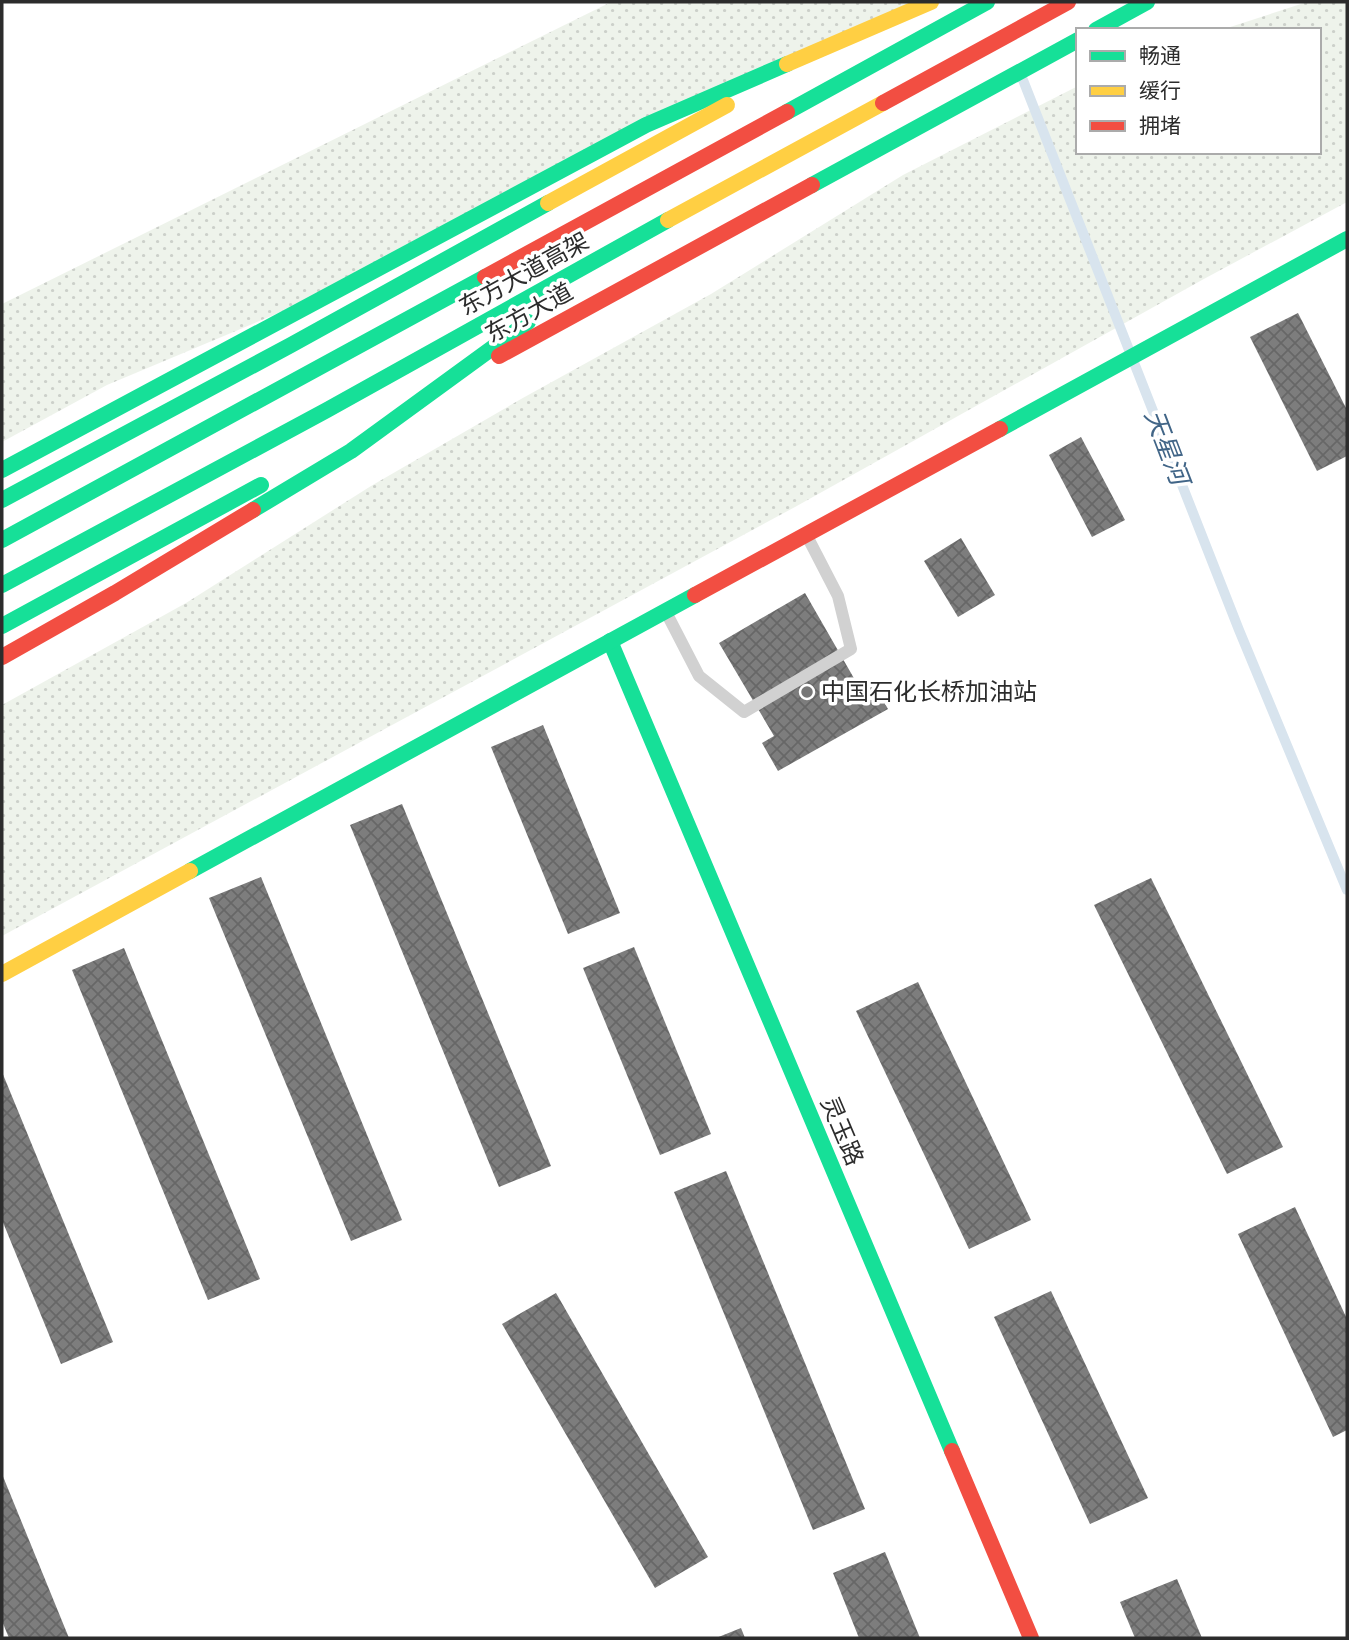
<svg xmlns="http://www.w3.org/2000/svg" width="1349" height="1640" viewBox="0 0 1349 1640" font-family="'Varela Round','Noto Sans SC',sans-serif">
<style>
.grass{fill:url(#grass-dots)}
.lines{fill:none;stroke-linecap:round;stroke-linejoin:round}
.stream{stroke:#d8e4ee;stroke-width:10}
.building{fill:url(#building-cross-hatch)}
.lane{stroke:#d1d1d1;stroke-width:12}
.fast{stroke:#16e098;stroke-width:16}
.slow{stroke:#ffcf43;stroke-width:16}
.jam{stroke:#f24e42;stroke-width:16}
.poi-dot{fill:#767676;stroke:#fff;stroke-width:2.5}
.labels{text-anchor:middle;stroke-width:7;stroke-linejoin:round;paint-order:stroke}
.street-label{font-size:24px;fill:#2c2c2c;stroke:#fff}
.poi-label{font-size:24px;fill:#2c2c2c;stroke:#fff;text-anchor:start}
.water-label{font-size:26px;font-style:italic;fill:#416587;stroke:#fff}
</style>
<defs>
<pattern id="grass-dots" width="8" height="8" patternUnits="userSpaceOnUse" patternTransform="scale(1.75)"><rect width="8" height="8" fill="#eef3eb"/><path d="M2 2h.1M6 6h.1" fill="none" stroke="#ccd0ca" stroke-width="1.8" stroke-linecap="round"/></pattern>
<pattern id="building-cross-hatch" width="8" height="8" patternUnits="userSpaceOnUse" patternTransform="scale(1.75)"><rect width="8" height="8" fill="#7d7d7d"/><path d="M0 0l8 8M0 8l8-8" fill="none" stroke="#676767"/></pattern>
</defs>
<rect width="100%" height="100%" fill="#fff"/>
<g class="grass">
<path d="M611,2h303l-638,312 -169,71 -105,57v-138z"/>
<path d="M1307,2h40v200l-145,78 -407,227 -793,429v-231l184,-102 185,-117 150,-87 190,-105 192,-119 175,-89v66h241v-122h-98z"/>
</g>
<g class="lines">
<path class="stream" d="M1023,80l216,550 108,260"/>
</g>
<g class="building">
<path d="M1298,313l49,97v46l-30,15 -67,-134z"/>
<path d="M1081,437l44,83 -33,17 -43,-82z"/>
<path d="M961,538l34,57 -37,22 -34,-56z"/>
<path d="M805,593l54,94 -22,14 35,-20 16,28 -110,62 -16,-28 12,-7 -55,-93z"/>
<path d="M543,725l77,188 -52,21 -77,-187z"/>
<path d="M402,804l149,362 -52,21 -149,-362z"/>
<path d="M261,877l141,343 -51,21 -142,-343z"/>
<path d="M1151,878l132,269 -56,27 -133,-269z"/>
<path d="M634,947l77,187 -51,21 -77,-187z"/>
<path d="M124,948l136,331 -52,21 -136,-330z"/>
<path d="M918,982l113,238 -62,29 -113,-238z"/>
<path d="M2,1072l111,270 -52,22 -59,-144z"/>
<path d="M726,1171l139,338 -52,21 -139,-338z"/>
<path d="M1295,1207l52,112v111l-14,7 -95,-203z"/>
<path d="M1051,1291l97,207 -58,26 -96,-207z"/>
<path d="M556,1293l152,264 -53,31 -153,-264z"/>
<path d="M2,1474l67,164h-60l-7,-17z"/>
<path d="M885,1552l35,86h-61l-26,-65z"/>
<path d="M1177,1579l25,59h-67l-15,-36z"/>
<path d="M741,1628l4,10h-29z"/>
</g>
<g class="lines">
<path class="lane" d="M667,614l32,62 45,36 107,-63 -13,-53 -31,-60"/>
<g class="fast">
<path d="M1096,30l51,-28"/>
<path d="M787,112l200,-110"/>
<path d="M812,185l266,-145"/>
<path d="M1000,429l347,-190"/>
<path d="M2,470l644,-345 141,-61"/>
<path d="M2,500l289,-155 257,-142"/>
<path d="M253,510l98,-59 177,-129"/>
<path d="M2,540l483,-263"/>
<path d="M2,585l325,-175 341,-190"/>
<path d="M2,626l259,-141"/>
<path d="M610,641l342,810"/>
<path d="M190,871l505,-276"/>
</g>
<g class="slow">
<path d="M787,64l144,-62"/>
<path d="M548,203l179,-98"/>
<path d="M668,220l215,-117"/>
<path d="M2,974l188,-103"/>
</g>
<g class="jam">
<path d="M883,103l185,-101"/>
<path d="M485,277l302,-165"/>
<path d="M499,356l313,-171"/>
<path d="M695,595l305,-166"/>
<path d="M2,657l113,-64 138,-83"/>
<path d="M952,1451l79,187"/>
</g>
</g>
<circle class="poi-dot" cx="807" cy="692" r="7"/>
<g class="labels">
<g class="street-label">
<text transform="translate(524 274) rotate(-29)" y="8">东方大道高架</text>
<text transform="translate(529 313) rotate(-29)" y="8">东方大道</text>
<text transform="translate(842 1131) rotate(67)" y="8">灵玉路</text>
</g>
<g class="poi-label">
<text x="821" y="700">中国石化长桥加油站</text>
</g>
<g class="water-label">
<text transform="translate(1167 447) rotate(69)" y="9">天星河</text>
</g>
</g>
<rect width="1349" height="1640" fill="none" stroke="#2c2c2c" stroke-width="7"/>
<rect x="1076" y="28" width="245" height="126" fill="#ffffff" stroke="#ababab" stroke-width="2"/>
<rect x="1090" y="51" width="35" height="10" fill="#16e098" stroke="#ababab" stroke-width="2"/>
<text x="1139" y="63" font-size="21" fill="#2c2c2c">畅通</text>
<rect x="1090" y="86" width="35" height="10" fill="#ffcf43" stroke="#ababab" stroke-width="2"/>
<text x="1139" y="98" font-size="21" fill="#2c2c2c">缓行</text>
<rect x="1090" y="121" width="35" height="10" fill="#f24e42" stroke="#ababab" stroke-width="2"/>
<text x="1139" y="133" font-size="21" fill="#2c2c2c">拥堵</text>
</svg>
